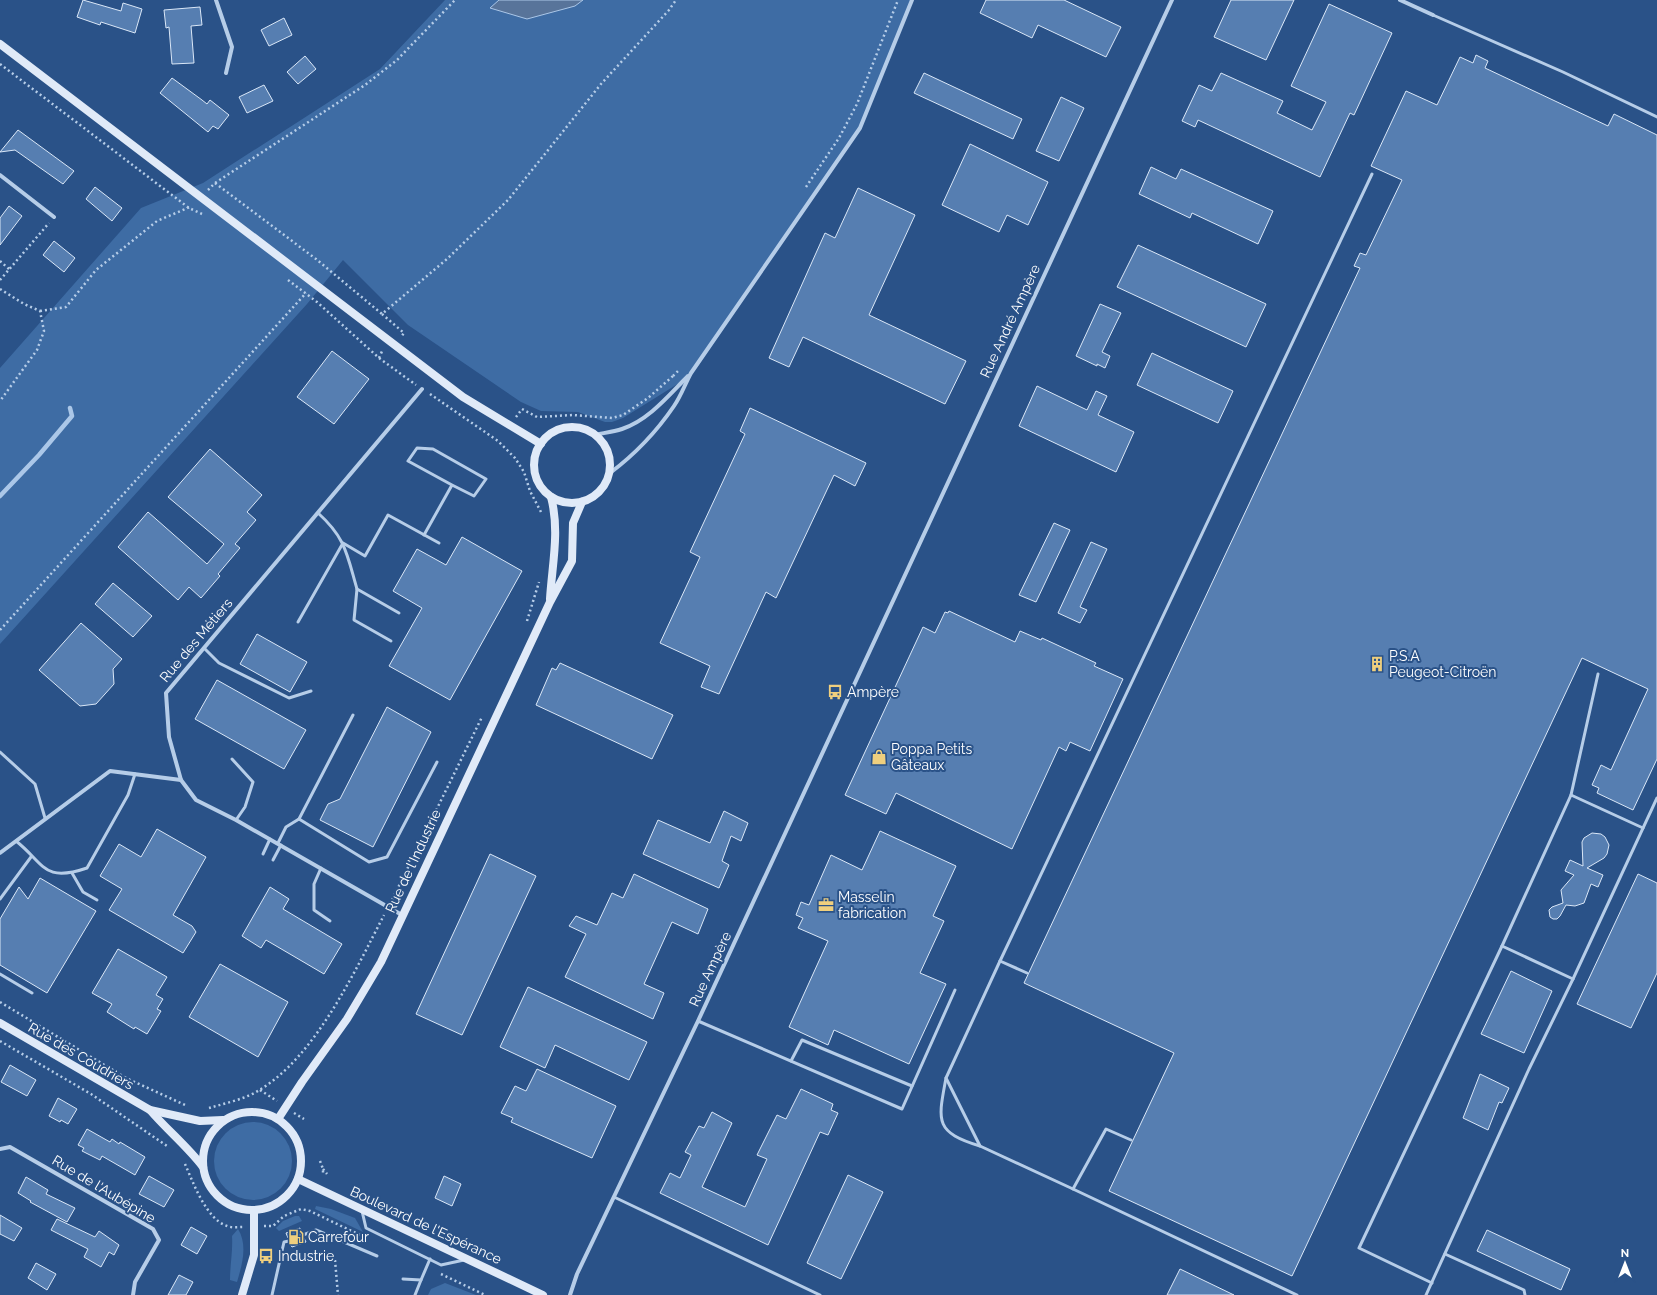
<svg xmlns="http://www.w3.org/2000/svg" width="1657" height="1295" viewBox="0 0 1657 1295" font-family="Raleway,sans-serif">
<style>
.green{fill:#3e6ca4}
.water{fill:#58749a;stroke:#abc7e8}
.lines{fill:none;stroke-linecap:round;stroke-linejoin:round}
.stream{stroke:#abc7e8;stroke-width:4.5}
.building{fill:#567eb1;stroke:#dae7f7}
.path{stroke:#b6cde8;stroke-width:2.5;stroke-dasharray:2 3;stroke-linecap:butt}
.lane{stroke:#b6cde8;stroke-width:3}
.street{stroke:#b6cde8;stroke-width:4}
.secondary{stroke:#e0eaf8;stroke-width:8}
.labels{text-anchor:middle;stroke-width:4;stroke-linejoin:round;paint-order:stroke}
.street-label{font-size:14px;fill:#fff;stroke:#2a5288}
.poi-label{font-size:14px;fill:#fff;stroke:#2a5288;text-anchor:start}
</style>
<rect width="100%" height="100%" fill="#2a5288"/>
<g class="green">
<path d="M445,0h54l-8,8 84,-2 8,-6h329l-52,128 -168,247 -69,43 -11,4h-7l-27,-10 -37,-1 -20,-9 -113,-77 -65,-65 -36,44 -307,340v-276l141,-160 62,-25 177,-114z"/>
<circle cx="253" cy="1161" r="39"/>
<path d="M316,1206l15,3 24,9 8,14 -48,-23z"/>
<path d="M295,1216h4l3,5 -23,10 -3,-3 7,-7z"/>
<path d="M238,1229c10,16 4,36 -1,53l-7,-2c0,-15 3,-29 2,-44z"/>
<path d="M445,1283l31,12h-48l3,-6z"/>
</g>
<path class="water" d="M499,0h84l-8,6 -48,13 -37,-11z"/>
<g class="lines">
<path class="stream" d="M0,496l39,-41 33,-39 -2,-8"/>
</g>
<g class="building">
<path d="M83,0l38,11 2,-8 19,6 -7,24 -34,-11 -1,3 -23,-8z"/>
<path d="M986,0h78l57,27 -15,30 -68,-32 -6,13 -52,-25z"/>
<path d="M1231,0h63l-28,60 -52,-23z"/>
<path d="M1329,4l63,29 -38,82 -4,-2 -30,64 -122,-57 -3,7 -13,-6 17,-36 13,6 9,-18 62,28 -6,12 35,17 14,-28 -35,-16z"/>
<path d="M200,7l2,18 -11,1 3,37 -22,1 -3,-37 -3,1 -2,-18z"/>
<path d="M284,18l8,17 -23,11 -8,-16z"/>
<path d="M1476,55l12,6 -3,7 123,58 6,-12 43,21v624l-24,51 -36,-17 2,-5 -7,-3 9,-20 10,5 37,-81 -66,-31 -290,618 -183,-85 65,-138 -150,-70 336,-715 -6,-2 6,-13 6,2 36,-75 -31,-14 35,-75 31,14 23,-48 13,6z"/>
<path d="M305,56l11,13 -18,15 -11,-12z"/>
<path d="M924,73l98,46 -9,20 -99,-46z"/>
<path d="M172,78l30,22 5,4 3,-4 19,15 -11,14 -5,-3 -5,6 -48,-39z"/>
<path d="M264,85l9,16 -26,12 -8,-16z"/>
<path d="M1061,97l23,11 -25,53 -23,-10z"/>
<path d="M18,130l56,41 -11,13 -48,-34 -15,2z"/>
<path d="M970,144l78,38 -20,43 -21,-10 -8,17 -57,-27z"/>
<path d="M1151,167l25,12 5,-10 92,42 -15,33 -66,-31 -2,5 -51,-24z"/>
<path d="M95,187l27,21 -10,13 -26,-22z"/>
<path d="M858,188l57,27 -46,100 97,46 -21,43 -142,-67 -14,30 -20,-9 56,-125 10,5z"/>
<path d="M9,206l13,10 -22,29v-27z"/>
<path d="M54,241l21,17 -11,14 -21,-17z"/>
<path d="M1138,245l128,59 -20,43 -129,-60z"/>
<path d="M1100,304l21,9 -19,39 8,4 -5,12 -8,-4v2l-21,-10z"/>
<path d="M332,351l37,28 -35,45 -37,-27z"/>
<path d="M1152,353l81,38 -15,32 -81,-38z"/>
<path d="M1037,386l50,24 9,-19 11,5 -9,19 36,17 -18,40 -97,-46z"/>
<path d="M750,408l116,55 -11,23 -21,-11 -58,123 -10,-6 -47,102 -18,-7 9,-21 -50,-23 40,-86 -10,-5 55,-118 -5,-3z"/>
<path d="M210,449l52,46 -15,17 9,8 -21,24 5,4 -22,26 2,2 -19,22 -12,-11 -11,13 -60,-53 30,-35 59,52 17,-20 -56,-47z"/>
<path d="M1054,523l16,7 -34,72 -17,-7z"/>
<path d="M462,537l60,34 -72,129 -61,-34 33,-58 -29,-17 24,-42 29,16z"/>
<path d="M1091,542l16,7 -27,58 7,3 -7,13 -22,-10z"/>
<path d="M113,583l39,33 -19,21 -38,-33z"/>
<path d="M949,611l66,31 5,-11 21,9 1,-2 54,25 -2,3 29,13 -33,72 -20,-9 -4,9 -7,-4 -47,102 -116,-56 -10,21 -41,-19 78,-168 12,6 10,-21 3,1z"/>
<path d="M81,623l41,36 -9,10 1,15 -18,20 -16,2 -41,-36z"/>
<path d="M257,634l50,28 -17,30 -50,-28z"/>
<path d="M560,663l113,52 -21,44 -116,-54 16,-37 4,2z"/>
<path d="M217,680l89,50 -22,39 -89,-50z"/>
<path d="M387,707l44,25 -58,115 -53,-27 8,-16 12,-5z"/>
<path d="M724,811l24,12 -7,18 -10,-5 -9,25 7,4 -10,23 -76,-34 15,-34 52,23z"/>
<path d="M157,829l49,28 -33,58 19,11 4,6 -13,21 -74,-43 13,-21 -22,-13 19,-32 22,13z"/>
<path d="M880,831l76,35 -23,50 11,5 -24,52 26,11 -37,80 -75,-34 -6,15 -39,-18 39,-86 -30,-13 5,-10 -7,-3 5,-13 8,3 22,-50 31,15z"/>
<path d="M1592,833l9,1 4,3 4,8 -2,9 -3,4 -17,10 16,7 -5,12 -7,-3 -7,19 -9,3 -9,-1 -6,11 -3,3h-4l-3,-2 -1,-7 3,-3 11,-4 -2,-13 13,-15 -9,-4 5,-11 13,6 -1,-24 2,-4z"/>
<path d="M490,854l46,22 -74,159 -46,-21z"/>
<path d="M634,874l74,35 -10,25 -26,-12 -28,62 20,9 -11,26 -88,-42 21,-43 -17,-8 7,-10 21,9 15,-32 11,5z"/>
<path d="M1638,874l19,9v90l-26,55 -54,-24z"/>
<path d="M40,878l56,33 -49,82 -47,-28v-46l19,-32 9,12z"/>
<path d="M270,887l19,12 -6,10 59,35 -18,30 -58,-34 -5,8 -19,-12z"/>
<path d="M118,949l49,28 -11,18 7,4 -6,10 4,2 -14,23 -12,-7 -1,2 -27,-17 5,-8 -20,-11z"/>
<path d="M220,964l68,38 -30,55 -69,-40z"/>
<path d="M1511,971l41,20 -28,62 -43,-19z"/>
<path d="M528,987l119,55 -18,38 -74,-35 -10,23 -45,-21z"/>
<path d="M10,1065l26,15 -9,16 -26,-14z"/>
<path d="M537,1069l79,37 -24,52 -81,-36 2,-4 -12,-5 14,-27 11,5z"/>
<path d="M1480,1074l29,14 -7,15 -3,-1 -11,28 -25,-12z"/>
<path d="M801,1089l32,15 -2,6 7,3 -10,22 -8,-3 -52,113 -108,-52 10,-20 10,5 11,-23 -6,-3 14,-26 5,2 8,-16 20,11 -30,64 43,20 22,-48 -10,-4 20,-40 9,4z"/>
<path d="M58,1098l19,11 -9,15 -7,-4 -1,2 -11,-6z"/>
<path d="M87,1129l23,13 2,-3 7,5 1,-2 25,15 -10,18 -33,-19 -2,4 -18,-9 2,-3 -6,-3z"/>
<path d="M848,1175l35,17 -42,87 -34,-16z"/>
<path d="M149,1176l25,14 -10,17 -25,-13z"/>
<path d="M444,1176l17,8 -9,22 -17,-8z"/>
<path d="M26,1177l22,13 -2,4 29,14 -8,14 -37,-20 1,-1 -13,-8z"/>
<path d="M0,1215l22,13 -8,13 -14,-7z"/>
<path d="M57,1219l38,18 4,-6 20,14 -5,10 -5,-3 -8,15 -17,-10 4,-8 -37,-19z"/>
<path d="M191,1227l16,9 -10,18 -16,-9z"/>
<path d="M300,1228l2,4 -2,4 4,2 2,4 -14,5 -2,-3 2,-4 -4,-2 -2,-5z"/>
<path d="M1487,1230l83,39 -9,21 -84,-39z"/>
<path d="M36,1263l20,11 -9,16 -19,-12z"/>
<path d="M1180,1269l54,26h-67z"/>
<path d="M179,1275l14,7 -7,13h-18z"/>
</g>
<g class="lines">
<g class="path">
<path d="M0,64l189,144 13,6"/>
<path d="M215,183l101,76 66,55 65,-55 61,-59 93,-116 68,-74 7,-10"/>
<path d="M806,187l33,-49 18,-34 41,-104"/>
<path d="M208,190l7,-7 150,-98 32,-25 58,-60"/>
<path d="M0,261l9,8"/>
<path d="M0,280l49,-57"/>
<path d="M288,280l29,22 62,56 37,27"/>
<path d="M0,289l24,15 16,7 4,20 -7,19 -37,51"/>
<path d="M40,311l26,-4 30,-37 61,-49 33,-14"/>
<path d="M382,314l22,19 -3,4"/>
<path d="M379,358l4,-9"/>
<path d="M673,376l7,-7"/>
<path d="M430,394l68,47 17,17 9,14 6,19 11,21"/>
<path d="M516,417l6,-8 15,8 36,-2 39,3 11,-3 25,-17 25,-22"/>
<path d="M527,621l12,-39"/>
<path d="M0,630l306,-337"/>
<path d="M392,900l90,-183"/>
<path d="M0,1002l126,76 59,27"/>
<path d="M0,1041l91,53 76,52"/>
<path d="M260,1090l17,11"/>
<path d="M209,1108c17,-5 37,-9 52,-19 55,-34 94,-118 123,-174"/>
<path d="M294,1113l10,6"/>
<path d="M320,1161l3,8v6"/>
<path d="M185,1164c8,18 21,55 42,62 5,2 11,1 16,1"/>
<path d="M323,1169l4,5"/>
<path d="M264,1226h9l11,-10 17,-7 9,2 50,24"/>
<path d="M335,1260l3,35"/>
<path d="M441,1274l44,21"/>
</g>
<g class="lane">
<path d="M1433,15l130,57 94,45"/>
<path d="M318,513c28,25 29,42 39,76l42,24"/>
<path d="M424,535l28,-50 -44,-24 9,-13 16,1 53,30 -12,17 -22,-11"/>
<path d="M357,589l-3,31 37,21"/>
<path d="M298,622l45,-79 22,13 23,-41 51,28"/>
<path d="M204,648l15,15 70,35 22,-7"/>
<path d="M353,715l-54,104 70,43 18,-5 50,-95"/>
<path d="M0,752l35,32 10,34"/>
<path d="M232,759l21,23 -8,25 -9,13"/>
<path d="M1571,795l27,-121"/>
<path d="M16,841c29,23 27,42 71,27l41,-73 7,-21"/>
<path d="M278,843l8,-16 13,-8"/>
<path d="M263,854l7,-15"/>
<path d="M273,860l8,-15"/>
<path d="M321,868l-7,16v26l16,11"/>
<path d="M72,873l11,19 14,8"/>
<path d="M0,899l31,-42"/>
<path d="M1502,946l71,33"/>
<path d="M1000,961l372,-787"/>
<path d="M1027,973l-27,-12 -54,117 34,68 93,43"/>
<path d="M0,974l32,19"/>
<path d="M698,1021l204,88 53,-119"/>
<path d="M791,1061l11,-21 110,46"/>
<path d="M946,1078c-8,43 -12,54 34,68"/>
<path d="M1131,1140l-25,-11 -33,60 224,106"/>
<path d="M614,1197l206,98"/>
<path d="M362,1211l4,17 75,37 23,-5"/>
<path d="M303,1235l13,-5 61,26"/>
<path d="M1445,1254l79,36 1,5"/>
<path d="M403,1279l18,1 9,-21"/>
<path d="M1432,1283l-73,-35 143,-302 69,-151 72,33"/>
<path d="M272,1295l12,-53 5,-1"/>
<path d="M415,1295l6,-15"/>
<path d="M1426,1295l103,-226 44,-90 84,-181"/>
</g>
<g class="street">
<path d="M216,0l16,47 -6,26"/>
<path d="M1400,0l33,15"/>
<path d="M0,175l54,42"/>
<path d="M594,435c9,-2 19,-3 28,-6 27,-9 47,-34 66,-53"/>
<path d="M610,473c24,-18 47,-42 64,-67 7,-10 11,-22 17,-33l169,-245 52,-128"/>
<path d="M0,853l110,-82 71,9"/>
<path d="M402,915l-166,-95 -40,-20 -15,-20 -12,-43 -3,-44 256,-304"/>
<path d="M0,1149l10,-2 143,82 6,11 -24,42 -2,13"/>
<path d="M570,1295l7,-21 121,-253 474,-1021"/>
</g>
<g class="secondary">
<path d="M0,44l463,353 78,47"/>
<circle cx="572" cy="465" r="38"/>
<path d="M550,599c2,-34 10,-68 1,-102"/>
<path d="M0,1023l150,87 50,11 23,-1"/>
<path d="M150,1110c17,20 37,36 53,57"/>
<circle cx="252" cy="1161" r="49"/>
<path d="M278,1119l24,-37 45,-63 34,-57 169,-360 22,-41 1,-38 9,-21"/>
<path d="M298,1179l245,116"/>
<path d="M242,1295l12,-40v-45"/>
</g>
</g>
<defs>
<symbol id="building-bare" viewBox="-9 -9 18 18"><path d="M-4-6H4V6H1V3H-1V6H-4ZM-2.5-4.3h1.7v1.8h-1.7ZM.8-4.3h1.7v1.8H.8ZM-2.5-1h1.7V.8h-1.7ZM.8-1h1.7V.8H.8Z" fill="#efcf7e" stroke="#2a5288" stroke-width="2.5" paint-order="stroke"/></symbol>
<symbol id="bus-bare" viewBox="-9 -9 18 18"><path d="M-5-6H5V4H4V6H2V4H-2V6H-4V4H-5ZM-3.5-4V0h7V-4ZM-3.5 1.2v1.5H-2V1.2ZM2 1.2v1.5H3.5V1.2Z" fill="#efcf7e" stroke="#2a5288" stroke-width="2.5" paint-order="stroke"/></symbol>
<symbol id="shop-bare" viewBox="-9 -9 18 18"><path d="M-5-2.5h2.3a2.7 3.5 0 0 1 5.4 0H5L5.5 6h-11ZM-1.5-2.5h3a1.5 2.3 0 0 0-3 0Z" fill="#efcf7e" stroke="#2a5288" stroke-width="2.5" paint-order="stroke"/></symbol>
<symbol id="office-bare" viewBox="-9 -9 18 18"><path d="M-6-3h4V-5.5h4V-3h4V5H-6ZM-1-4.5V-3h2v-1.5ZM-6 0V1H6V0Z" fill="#efcf7e" stroke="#2a5288" stroke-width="2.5" paint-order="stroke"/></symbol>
<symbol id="fuel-bare" viewBox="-9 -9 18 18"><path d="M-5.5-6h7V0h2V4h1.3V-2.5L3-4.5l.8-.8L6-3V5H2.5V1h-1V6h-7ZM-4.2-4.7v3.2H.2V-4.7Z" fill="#efcf7e" stroke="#2a5288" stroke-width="2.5" paint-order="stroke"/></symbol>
</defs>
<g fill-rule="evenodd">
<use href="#building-bare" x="1366" y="653" width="22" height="22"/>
<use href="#bus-bare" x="824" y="681" width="22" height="22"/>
<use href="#shop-bare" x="868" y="746" width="22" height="22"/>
<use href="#office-bare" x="815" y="894" width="22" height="22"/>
<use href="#fuel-bare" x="285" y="1226" width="22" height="22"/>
<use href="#bus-bare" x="255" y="1245" width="22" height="22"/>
</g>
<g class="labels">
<g class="street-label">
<text transform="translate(1010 321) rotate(-65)" y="5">Rue André Ampère</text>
<text transform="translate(196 640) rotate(-50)" y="5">Rue des Métiers</text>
<text transform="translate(413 861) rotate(-65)" y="5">Rue de l'Industrie</text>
<text transform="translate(710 969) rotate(-65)" y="5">Rue Ampère</text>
<text transform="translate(81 1056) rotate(30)" y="5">Rue des Coudriers</text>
<text transform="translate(104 1189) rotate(31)" y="5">Rue de l'Aubépine</text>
<text transform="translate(426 1225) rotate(25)" y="5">Boulevard de l'Espérance</text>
</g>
<g class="poi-label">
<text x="1389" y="661">P.S.A<tspan x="1389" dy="16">Peugeot-Citroën</tspan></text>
<text x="847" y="697">Ampère</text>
<text x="891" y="754">Poppa Petits<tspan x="891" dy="16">Gâteaux</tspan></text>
<text x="838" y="902">Masselin<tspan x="838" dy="16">fabrication</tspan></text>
<text x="308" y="1242">Carrefour</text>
<text x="278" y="1261">Industrie</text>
</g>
</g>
<g transform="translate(1625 1263)" stroke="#2a5288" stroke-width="3" paint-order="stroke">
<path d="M0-3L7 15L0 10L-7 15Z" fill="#ffffff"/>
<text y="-6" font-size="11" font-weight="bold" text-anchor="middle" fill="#ffffff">N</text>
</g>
</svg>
